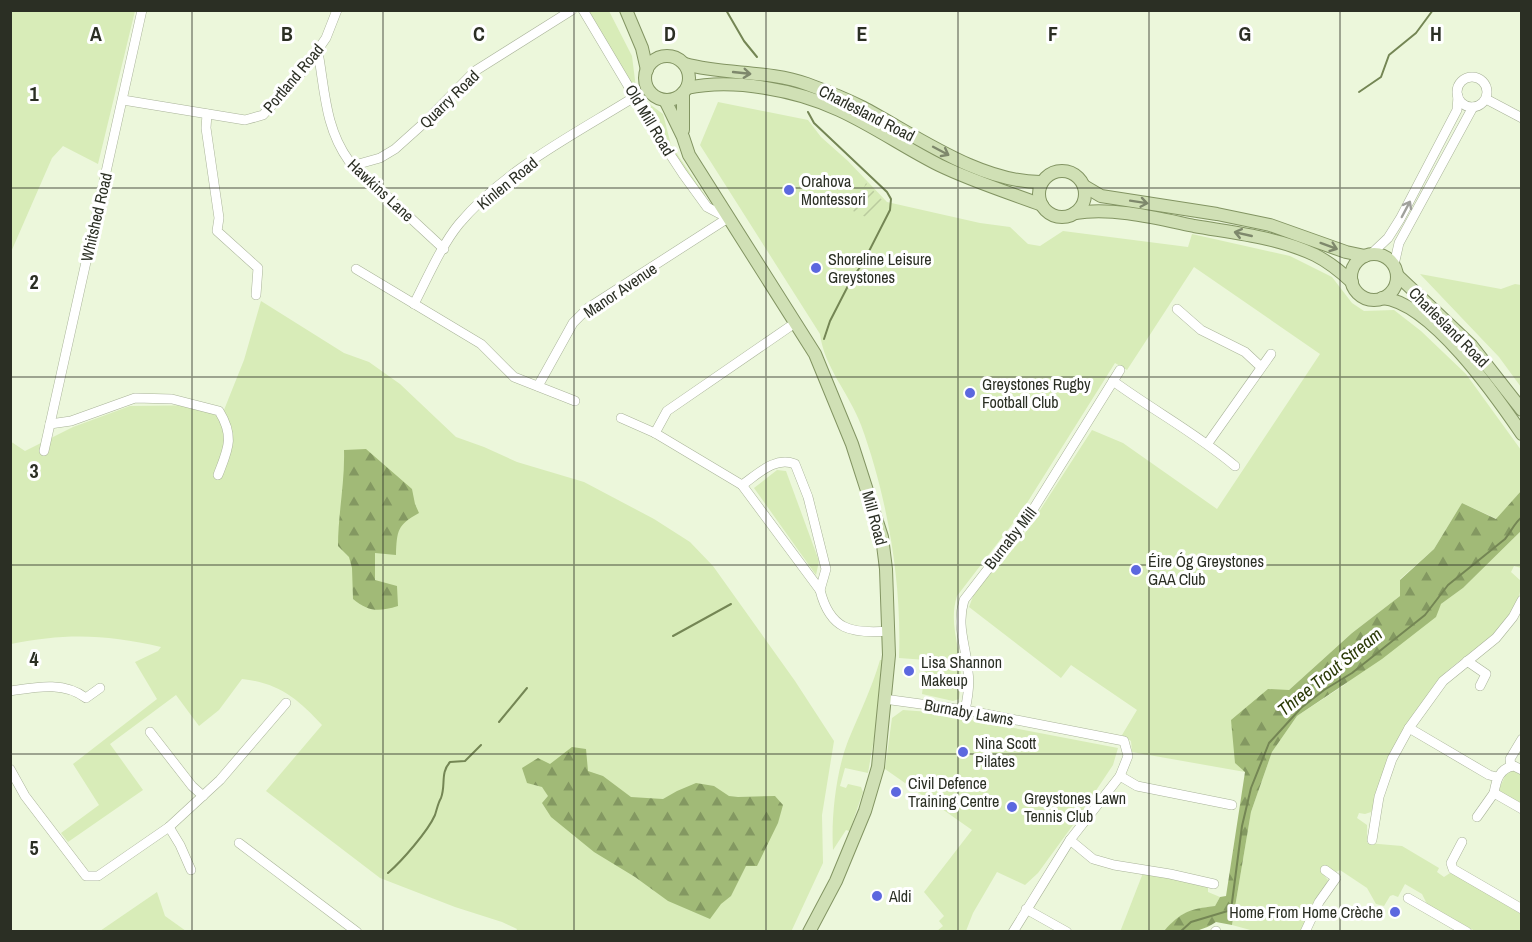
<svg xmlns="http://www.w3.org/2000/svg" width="1532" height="942" viewBox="0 0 1532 942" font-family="'Archivo Narrow',sans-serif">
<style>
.grass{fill:#d8ecb8}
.forest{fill:url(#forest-firs)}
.garden{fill:url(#garden-furrows)}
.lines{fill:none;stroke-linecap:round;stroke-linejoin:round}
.stream{stroke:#748654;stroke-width:2}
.minor-casing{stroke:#a9b399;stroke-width:10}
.major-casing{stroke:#829462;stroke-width:14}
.minor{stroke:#fff;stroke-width:9}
.major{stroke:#d0e0b5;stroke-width:12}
.oneway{stroke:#7e886c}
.oneway2{stroke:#a0a19c}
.grid{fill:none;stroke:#2b2f24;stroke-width:1.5;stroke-opacity:0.55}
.poi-dot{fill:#5c68df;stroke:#fff;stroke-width:2}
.labels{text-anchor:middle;stroke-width:6;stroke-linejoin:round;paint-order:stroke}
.street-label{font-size:16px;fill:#2b2f24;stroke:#fff}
.poi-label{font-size:16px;fill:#2b2f24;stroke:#fff;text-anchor:start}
.water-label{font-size:18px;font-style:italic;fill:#2b3a07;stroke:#fff}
.grid-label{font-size:20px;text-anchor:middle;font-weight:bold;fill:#2b2f24;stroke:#fff;stroke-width:6;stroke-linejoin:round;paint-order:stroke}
</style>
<defs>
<pattern id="forest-firs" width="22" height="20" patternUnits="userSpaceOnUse" patternTransform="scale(1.5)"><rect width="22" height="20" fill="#a1ba77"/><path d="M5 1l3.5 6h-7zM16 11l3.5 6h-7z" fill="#839861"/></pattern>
<pattern id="garden-furrows" width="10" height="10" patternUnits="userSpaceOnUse" patternTransform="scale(1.5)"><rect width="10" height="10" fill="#d8ecb8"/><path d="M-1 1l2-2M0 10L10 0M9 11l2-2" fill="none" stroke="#bacb9e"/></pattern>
</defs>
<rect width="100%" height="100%" fill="#ecf7db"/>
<g class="grass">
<path d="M11,10l124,1 -37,153 -35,-18 -11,12 -41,94z"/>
<path d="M587,11h22l23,45 4,32 4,9 23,17 8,31 34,50 -2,2 -16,-20z"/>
<path d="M718,102l90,18 13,17 27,24 39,41 93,21 30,4 18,17 12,2 23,-15 125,16 4,-13 98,22 42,21 20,26 12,8 30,-1 27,21 45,43 55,76v41l-24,28 -35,-16 -28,46 -34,30v17l-48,37 -63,57 -44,82 -113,-20 -1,-11 -9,-6 15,-25 -66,-45 -10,13 -92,-71 6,-16 45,-50 72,-111 31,13 94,66 103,-155 -126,-87 -67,103 -12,-7 -95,151 -63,82c-9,28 4,52 4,79 0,8 -1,16 -2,24l-6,2 -31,-7 4,-34 -27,-2c3,-77 -12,-162 -38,-233 -12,-32 -37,-58 -41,-91l-120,-189z"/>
<path d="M1420,274l81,15 14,-5 6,1v102l-22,-30z"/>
<path d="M261,301l83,52 25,9 31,22 56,53 28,10 33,15 67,20 70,37 36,23 23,24 82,115 39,60 -12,74 1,48 -32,69 -275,-1 1,-2 -15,-7 -47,-15 -75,-29 -114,-87 56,-66c-24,-26 -43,-42 -80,-46l-23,31 -20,16 -23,-31 -66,49 33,46 -75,52 -7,-9 38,-28 -26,-41 84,-65 -22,-37 23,-11 3,-4c-54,-13 -97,-14 -150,-3l-1,-203 15,10 48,-24 57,-21 84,-1 10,5 20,-50z"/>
<path d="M777,470l9,1 33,90 -3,14 -62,-87z"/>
<path d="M1521,531v37l-7,-2 -3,6 10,9c0,47 -53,68 -81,97 -7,8 -13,18 -19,27l-50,107 -6,2 -6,-1 -2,5 10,7v18l35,3 37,22 -2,4 7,5 6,-4 4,1 67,40v17h-46l-48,-27 -5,-10 -17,-10 -7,13 -5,-2 -3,1 -6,10 -8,-2 -9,-16 -27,-18 -6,3 -9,-6 -4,5 7,8 -26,51h-48l-22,-6 19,-113 21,-60 25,-36 46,-30 98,-82 22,-16z"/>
<path d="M880,660h2l-2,44 -12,69 -23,-5 -5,18 6,2 2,-4 13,3 2,5 -12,35 -2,4 -3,-1 -13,20c-2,-33 3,-78 15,-109 11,-27 24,-53 32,-81z"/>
<path d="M903,710l27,2 188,36 -5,17 -40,60 -35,48 -13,12 -28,-13 -24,41 -7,18h-29l6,-5 -4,-5 5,-5 -20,-24 48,-62 -87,-61 7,-51z"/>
<path d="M1511,769l10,5v32l-20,-13 -2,-4 8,-17z"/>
<path d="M1143,873l62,12 3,2v5l12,5 -5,9c-26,3 -34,7 -51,25l-44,1z"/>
<path d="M157,892l8,24 21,15h-86z"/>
</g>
<g class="forest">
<path d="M366,449l46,40 3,15 4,9c-22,12 -22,18 -23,42l-21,-2v27l22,6 1,20c-20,6 -29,6 -45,-7l-1,-31 -3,-11 -11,-11c0,-32 7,-64 6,-96z"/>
<path d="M1521,491v40l-58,57 -22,16 -5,13 -54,42 -85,57 -25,36 -21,60 -19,113 -16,-3c-18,12 -31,10 -52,9 17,-19 25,-22 51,-25l5,-9 6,-1 19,-124 -10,-9 -4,-43 37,-31 21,1 63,-57 48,-37v-16l34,-31 28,-46 34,16z"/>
<path d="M572,747l14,2 2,22 15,5 28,21 32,2 14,-8 19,-8 18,3 15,10 9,1 37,-1 8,9 -5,18 -21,43h-11l-15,30 -10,8 -11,15 -42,-18 -33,-24 -41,-25 -43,-35 -9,-14 6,-7 -6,-9 -15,-4 -5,-15 16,-10 12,6z"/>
</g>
<path class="garden" d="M866,183l18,19 -12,18 -19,-9z"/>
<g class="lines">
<g class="stream">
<path d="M726,10l18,31 13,16"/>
<path d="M1359,92l22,-15 8,-22 27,-22 17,-23"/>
<path d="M808,112l6,11 73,69 4,7 -1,11 -26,51 -14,21 -20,39 -6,18"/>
<path d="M673,636l58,-32"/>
<path d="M499,722l28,-34"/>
<path d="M388,873c14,-12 40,-42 47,-58 2,-6 3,-12 6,-17 5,-13 -1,-25 9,-36l15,-1 16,-16"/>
<path d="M1180,932l11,-10 40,-12 11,-84 9,-38 18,-45 32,-35 23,-18 28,-17 73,-58 23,-30 57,-46c7,-8 9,-16 17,-22"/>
</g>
<defs>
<g id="minor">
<path d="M318,52c7,39 7,76 31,109l95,88"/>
<circle cx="1472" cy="92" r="15"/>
<path d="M1486,99l36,19"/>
<path d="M123,100l122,20 18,-5 41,-45 22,-32 11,-28"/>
<path d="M207,114l-1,14 13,90 -2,13 41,37 -2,27"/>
<path d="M355,165l25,-7 15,-9 29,-26 51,-52 97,-61"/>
<path d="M1370,255l18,-17 12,-19 57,-109 1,-14"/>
<path d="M1394,265l5,-22 74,-136"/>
<path d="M356,269l125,75 33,33 61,24"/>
<path d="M414,304c13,-25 27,-58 45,-80 46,-55 116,-90 177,-128"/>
<path d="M1177,309l24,21 44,22 16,15"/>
<path d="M1113,381c41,30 83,52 122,85"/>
<path d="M538,386l35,-63 15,-15 140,-90 -21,-11 -24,-33 -25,-38 -75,-126"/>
<path d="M621,418l34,15 87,52 78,105c10,40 31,44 69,41"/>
<path d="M50,424l21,-3 64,-23 37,1 47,12c16,26 9,38 -1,64"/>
<path d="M655,433l12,-22 128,-88"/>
<path d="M1208,443l63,-89"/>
<path d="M44,451l98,-441"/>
<path d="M742,485c16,-11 33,-29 53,-21l13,33 18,72 -6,21"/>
<path d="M1467,661l19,13 -6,12"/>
<path d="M10,691c26,-4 54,-10 76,7l14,-10"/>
<path d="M884,699l81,11 159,31 4,15 -8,20 -50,64 -57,92"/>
<path d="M965,710c3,-13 5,-25 3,-38 -2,-28 -12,-45 -4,-72l65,-84 91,-146"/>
<path d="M150,732l42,54 11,10"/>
<path d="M1511,766l-1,-7 12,-20"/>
<path d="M10,769l15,27 61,80h12l71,-49 51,-47 66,-77"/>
<path d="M1522,770l-8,-4c-15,2 -18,15 -20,27l28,16"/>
<path d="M1120,776l17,10 95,19"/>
<path d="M1497,777l-8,-2 -80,-47 34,-47 53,-43 17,-21 9,-17"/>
<path d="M1477,817l17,-24"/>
<path d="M169,827l11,18 11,25"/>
<path d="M1070,840l23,19 21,6 56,9 44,10"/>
<path d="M1372,840l7,-43 13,-38 17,-31"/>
<path d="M1462,842l-11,21 2,6 69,40"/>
<path d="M239,843l118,89"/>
<path d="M1408,898l59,34"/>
<path d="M1026,909l41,23"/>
<path d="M1215,932l1,-1"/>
<path d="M1305,932l14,-30 17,-24 -11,-8"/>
</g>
<g id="major">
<path d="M626,10l16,38 5,22"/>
<circle cx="667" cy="78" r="22"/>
<path d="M685,64c39,11 83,6 122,20 19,7 37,14 55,23 53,28 118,76 180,75"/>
<path d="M687,88c46,-10 110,2 152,22 35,16 66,38 100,55 33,16 68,27 103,40"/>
<path d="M665,100l18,37 6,18 126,199 37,90 30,93 4,32 3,86 -11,112 -13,44 -29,70 -27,51"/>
<path d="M683,130v-37"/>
<circle cx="1062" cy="194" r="23"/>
<path d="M1084,186l17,10 116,18 53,11 76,27 19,4"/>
<path d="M1075,213c39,-6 81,5 119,13 40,7 83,11 121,29 14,7 25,16 37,27"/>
<circle cx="1374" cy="277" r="23"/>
<path d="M1397,275l74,70 51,65"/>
<path d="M1382,298c49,4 114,98 140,136"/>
</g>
</defs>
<use href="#minor" class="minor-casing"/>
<use href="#major" class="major-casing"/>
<use href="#minor" class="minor"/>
<use href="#major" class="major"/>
</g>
<defs><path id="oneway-shaft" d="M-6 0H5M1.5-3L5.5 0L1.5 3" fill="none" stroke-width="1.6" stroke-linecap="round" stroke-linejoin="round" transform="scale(1.5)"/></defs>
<g class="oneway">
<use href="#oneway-shaft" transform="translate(742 73) rotate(6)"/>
<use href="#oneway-shaft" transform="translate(941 151) rotate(28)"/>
<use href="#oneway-shaft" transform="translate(1139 202) rotate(9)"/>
<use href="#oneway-shaft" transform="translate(1243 234) rotate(-167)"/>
<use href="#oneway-shaft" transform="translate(1329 246) rotate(20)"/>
</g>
<use class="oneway2" href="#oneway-shaft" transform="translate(1406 209) rotate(-62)"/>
<path class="grid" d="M192,10v922M383,10v922M574,10v922M766,10v922M958,10v922M1149,10v922M1340,10v922M10,188h1512M10,377h1512M10,565h1512M10,754h1512"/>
<g class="poi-dot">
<circle cx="789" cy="190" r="6"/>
<circle cx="816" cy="268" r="6"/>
<circle cx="970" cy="393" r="6"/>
<circle cx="1136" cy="570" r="6"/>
<circle cx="909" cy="671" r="6"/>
<circle cx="963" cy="752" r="6"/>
<circle cx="896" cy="792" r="6"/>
<circle cx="1012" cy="807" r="6"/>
<circle cx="877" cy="896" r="6"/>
<circle cx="1395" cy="912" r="6"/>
</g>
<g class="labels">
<g class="street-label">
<text transform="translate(293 78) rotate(-50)" y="6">Portland Road</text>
<text transform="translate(449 99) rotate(-44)" y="6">Quarry Road</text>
<text transform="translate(867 113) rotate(27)" y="6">Charlesland Road</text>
<text transform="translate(650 120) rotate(59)" y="6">Old Mill Road</text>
<text transform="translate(507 183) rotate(-39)" y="6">Kinlen Road</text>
<text transform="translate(381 190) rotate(43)" y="6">Hawkins Lane</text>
<text transform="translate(96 217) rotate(-77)" y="6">Whitshed Road</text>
<text transform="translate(620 290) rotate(-34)" y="6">Manor Avenue</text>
<text transform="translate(1449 327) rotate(45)" y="6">Charlesland Road</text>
<text transform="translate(875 518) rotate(75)" y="6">Mill Road</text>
<text transform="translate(1010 538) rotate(-52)" y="6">Burnaby Mill</text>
<text transform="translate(969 712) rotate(10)" y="6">Burnaby Lawns</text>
</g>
<g class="poi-label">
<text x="801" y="187">Orahova<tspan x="801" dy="18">Montessori</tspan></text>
<text x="828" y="265">Shoreline Leisure<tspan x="828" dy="18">Greystones</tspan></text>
<text x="982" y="390">Greystones Rugby<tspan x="982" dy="18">Football Club</tspan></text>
<text x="1148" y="567">Éire Óg Greystones<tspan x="1148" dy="18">GAA Club</tspan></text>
<text x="921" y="668">Lisa Shannon<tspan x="921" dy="18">Makeup</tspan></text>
<text x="975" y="749">Nina Scott<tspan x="975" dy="18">Pilates</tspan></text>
<text x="908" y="789">Civil Defence<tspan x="908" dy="18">Training Centre</tspan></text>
<text x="1024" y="804">Greystones Lawn<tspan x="1024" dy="18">Tennis Club</tspan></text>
<text x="889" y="902">Aldi</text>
<text x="1383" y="918" text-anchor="end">Home From Home Crèche</text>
</g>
<g class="water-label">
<text transform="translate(1330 672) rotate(-39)" y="6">Three Trout Stream</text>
</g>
</g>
<g class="grid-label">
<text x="96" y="41">A</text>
<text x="287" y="41">B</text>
<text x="479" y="41">C</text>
<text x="670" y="41">D</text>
<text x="862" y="41">E</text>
<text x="1053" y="41">F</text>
<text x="1245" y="41">G</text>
<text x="1436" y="41">H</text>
<text x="34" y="101">1</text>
<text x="34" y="289">2</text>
<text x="34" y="478">3</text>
<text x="34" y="666">4</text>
<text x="34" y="855">5</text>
</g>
<rect width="1532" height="942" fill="none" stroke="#2b2f24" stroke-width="24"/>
</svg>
